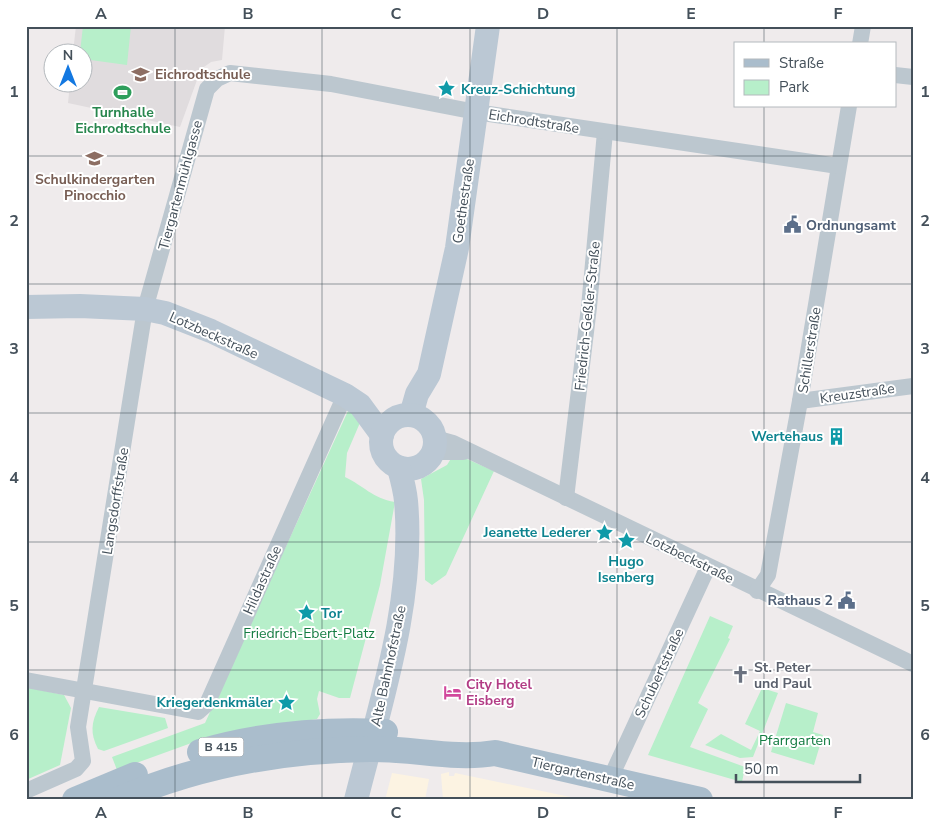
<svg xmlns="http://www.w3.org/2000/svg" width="939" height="826" viewBox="0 0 939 826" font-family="'Nunito Sans',sans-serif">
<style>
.commercial{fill:#fcf3e2}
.education{fill:#e0dcde}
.green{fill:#b7efca}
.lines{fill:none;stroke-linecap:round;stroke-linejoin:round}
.street{stroke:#bcc7cf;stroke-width:16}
.secondary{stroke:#bbc8d4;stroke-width:24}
.primary{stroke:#aabdcc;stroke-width:26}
.grid{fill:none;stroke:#44505a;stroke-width:1;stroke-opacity:0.55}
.labels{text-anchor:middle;stroke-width:4;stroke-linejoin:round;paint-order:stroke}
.shield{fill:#fff;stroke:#7c848c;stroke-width:1}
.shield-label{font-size:12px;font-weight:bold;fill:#44505a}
.education-label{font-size:14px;font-weight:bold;fill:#785e54;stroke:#fff;text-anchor:start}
.culture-label{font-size:14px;font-weight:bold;fill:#0d838f;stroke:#fff;text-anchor:end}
.leisure-label{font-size:14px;font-weight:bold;fill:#27864d;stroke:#fff}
.street-label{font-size:14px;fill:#44505a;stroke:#fff}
.service-label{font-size:14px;font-weight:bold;fill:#4e5e75;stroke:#fff;text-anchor:start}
.park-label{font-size:14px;fill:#147c42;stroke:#fff}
.worship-label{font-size:14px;font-weight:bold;fill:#5b616d;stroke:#fff;text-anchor:start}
.hotel-label{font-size:14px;font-weight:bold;fill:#b23c85;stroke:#fff;text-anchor:start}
.neatline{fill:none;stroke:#44505a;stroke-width:2}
.grid-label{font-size:16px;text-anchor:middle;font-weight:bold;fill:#44505a}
</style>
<rect width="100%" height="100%" fill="#efebec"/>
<g class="commercial">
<path d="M449,772v4h5l1,-3 130,27h-142l-2,-26z"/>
<path d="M392,773l37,6 -4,21h-40z"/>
</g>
<path class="education" d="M76,26h149l-3,34 -11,2 -10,7 -21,58 -112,-24 2,-20 12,-1v-30h-9z"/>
<g class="green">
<path d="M83,26h48l-4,39 -44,-6 -1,-7h-2z"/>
<path d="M348,411l14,7 -15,35 -2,24c19,9 27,21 50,25l-15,83 -30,113h-11l-20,-7 -2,8 3,15 -3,5 -109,18 -91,33 -5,-13 93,-34z"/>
<path d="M452,457l15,2 27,12 -48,104 -14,10 -7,-5 -1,-80 -3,-21 26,-14z"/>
<path d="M710,616l23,10 -5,12 2,1 -32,64 10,6 -18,38 55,20 -3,15 -94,-27z"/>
<path d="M26,687l38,8 7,13 -11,57 -34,15z"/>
<path d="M762,688l16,5 -25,64 -13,1 -35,-13 16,-11 30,16 9,-19 -15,-7z"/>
<path d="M786,703l32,10 -5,19 10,3 -9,30 -43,-13z"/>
<path d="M99,707l66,11 3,10 -64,23 -6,-2c-8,-16 -7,-26 1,-42z"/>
</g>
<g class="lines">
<g class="street">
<path d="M860,44l3,-18"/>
<path d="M895,75l18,2"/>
<path d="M800,401l113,-15"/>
<path d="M435,438l18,5 460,221"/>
<path d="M433,452h30"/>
<path d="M566,498l23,-191 16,-175"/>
<path d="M757,591l11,-16 32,-174 49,-295"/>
<path d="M26,680l172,32 9,-8 138,-309"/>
<path d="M610,779l98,-212"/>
<path d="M26,791l50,-22 7,-8 -5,-34 67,-418 62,-220 10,-10 13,-6 101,11 145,28 362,54"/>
</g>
<g class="secondary">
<path d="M26,307l54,-1 65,3 20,4 46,18 134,64 15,10 22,30"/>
<path d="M411,415l6,-21 12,-20 28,-126 31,-222"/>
<circle cx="408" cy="442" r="27"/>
<path d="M356,800c24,-96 59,-199 50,-299 -1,-11 -4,-22 -7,-33"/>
</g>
<g class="primary">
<path d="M200,752c59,-17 124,-23 185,-20"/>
<path d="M75,800l60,-25"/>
<path d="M118,800c80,-35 165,-50 252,-51 42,-1 84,11 125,4l205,47"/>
</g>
</g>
<path class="grid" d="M175,26v774M322,26v774M470,26v774M617,26v774M764,26v18M764,106v694M26,156h887M26,284h887M26,413h887M26,542h887M26,670h887"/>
<defs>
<symbol id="school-bare" viewBox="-9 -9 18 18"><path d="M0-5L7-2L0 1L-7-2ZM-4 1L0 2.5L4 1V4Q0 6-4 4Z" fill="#8d6e63" stroke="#fff" stroke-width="2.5" paint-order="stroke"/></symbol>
<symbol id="sight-bare" viewBox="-9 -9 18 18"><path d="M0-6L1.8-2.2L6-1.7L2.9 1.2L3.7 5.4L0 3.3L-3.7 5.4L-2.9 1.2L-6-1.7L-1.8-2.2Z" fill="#0f9aa8" stroke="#fff" stroke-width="2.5" paint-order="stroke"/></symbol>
<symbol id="stadium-bare" viewBox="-9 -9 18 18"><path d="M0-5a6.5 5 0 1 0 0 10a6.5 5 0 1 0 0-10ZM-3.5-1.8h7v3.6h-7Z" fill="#2e9e5b" stroke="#fff" stroke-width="2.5" paint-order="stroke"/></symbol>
<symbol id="civic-bare" viewBox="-9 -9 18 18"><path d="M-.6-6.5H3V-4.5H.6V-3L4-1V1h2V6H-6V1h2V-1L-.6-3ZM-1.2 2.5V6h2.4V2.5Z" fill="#5c6f8a" stroke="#fff" stroke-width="2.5" paint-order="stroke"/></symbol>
<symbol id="building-bare" viewBox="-9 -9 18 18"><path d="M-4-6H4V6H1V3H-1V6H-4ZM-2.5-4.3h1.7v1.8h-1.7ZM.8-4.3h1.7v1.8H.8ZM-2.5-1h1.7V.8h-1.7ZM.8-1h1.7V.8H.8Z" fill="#0f9aa8" stroke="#fff" stroke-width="2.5" paint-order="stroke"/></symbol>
<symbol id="church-bare" viewBox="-9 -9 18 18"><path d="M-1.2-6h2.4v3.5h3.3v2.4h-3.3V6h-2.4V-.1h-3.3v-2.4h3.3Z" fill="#6b7280" stroke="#fff" stroke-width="2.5" paint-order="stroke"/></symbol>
<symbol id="hotel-bare" viewBox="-9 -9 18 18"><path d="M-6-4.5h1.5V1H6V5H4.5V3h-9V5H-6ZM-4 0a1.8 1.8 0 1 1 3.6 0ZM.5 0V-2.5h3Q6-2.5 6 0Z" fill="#d1479c" stroke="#fff" stroke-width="2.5" paint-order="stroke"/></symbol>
</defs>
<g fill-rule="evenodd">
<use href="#school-bare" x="128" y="62" width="25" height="25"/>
<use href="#sight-bare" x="434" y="76" width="25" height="25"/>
<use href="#stadium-bare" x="110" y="80" width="25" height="25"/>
<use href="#school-bare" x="82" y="146" width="25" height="25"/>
<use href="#civic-bare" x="780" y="212" width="25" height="25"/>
<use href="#building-bare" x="824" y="424" width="25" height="25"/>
<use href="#sight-bare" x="592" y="520" width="25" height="25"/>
<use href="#sight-bare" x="614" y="528" width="25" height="25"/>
<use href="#civic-bare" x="834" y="588" width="25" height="25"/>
<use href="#sight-bare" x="294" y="600" width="25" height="25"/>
<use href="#church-bare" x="728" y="662" width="25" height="25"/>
<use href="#hotel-bare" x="440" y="680" width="25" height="25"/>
<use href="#sight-bare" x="274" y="690" width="25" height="25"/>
</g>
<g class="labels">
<rect class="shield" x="198.5" y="737.5" width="45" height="19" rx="4"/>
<g class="shield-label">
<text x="221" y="751">B 415</text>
</g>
<g class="education-label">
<text x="155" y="79">Eichrodtschule</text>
<text x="95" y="184" text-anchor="middle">Schulkindergarten<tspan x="95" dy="16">Pinocchio</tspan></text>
</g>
<g class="culture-label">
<text x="461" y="94" text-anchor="start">Kreuz-Schichtung</text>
<text x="823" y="441">Wertehaus</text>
<text x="591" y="537">Jeanette Lederer</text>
<text x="626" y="566" text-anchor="middle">Hugo<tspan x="626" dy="16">Isenberg</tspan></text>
<text x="321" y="618" text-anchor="start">Tor</text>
<text x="273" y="707">Kriegerdenkmäler</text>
</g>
<g class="leisure-label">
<text x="123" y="117">Turnhalle<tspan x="123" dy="16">Eichrodtschule</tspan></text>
</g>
<g class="street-label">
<text transform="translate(534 121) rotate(9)" y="5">Eichrodtstraße</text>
<text transform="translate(180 185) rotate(-75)" y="5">Tiergartenmühlgasse</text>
<text transform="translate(463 201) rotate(-82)" y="5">Goethestraße</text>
<text transform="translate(587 316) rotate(-84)" y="5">Friedrich-Geßler-Straße</text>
<text transform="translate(214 335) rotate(24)" y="5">Lotzbeckstraße</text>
<text transform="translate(809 350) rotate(-81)" y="5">Schillerstraße</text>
<text transform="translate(857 393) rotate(-8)" y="5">Kreuzstraße</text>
<text transform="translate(115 501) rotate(-81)" y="5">Langsdorffstraße</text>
<text transform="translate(690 558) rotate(26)" y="5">Lotzbeckstraße</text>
<text transform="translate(262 580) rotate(-66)" y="5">Hildastraße</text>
<text transform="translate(388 666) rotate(-78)" y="5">Alte Bahnhofstraße</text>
<text transform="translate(659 673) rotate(-65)" y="5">Schubertstraße</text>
<text transform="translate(583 773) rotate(13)" y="5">Tiergartenstraße</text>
</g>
<g class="service-label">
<text x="806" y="230">Ordnungsamt</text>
<text x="833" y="605" text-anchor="end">Rathaus 2</text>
</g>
<g class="park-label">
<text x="309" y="638">Friedrich-Ebert-Platz</text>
<text x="795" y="745">Pfarrgarten</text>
</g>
<g class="worship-label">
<text x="754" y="672">St. Peter<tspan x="754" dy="16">und Paul</tspan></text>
</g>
<g class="hotel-label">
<text x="466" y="689">City Hotel<tspan x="466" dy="16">Eisberg</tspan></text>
</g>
</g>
<rect width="939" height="826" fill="none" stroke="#ffffff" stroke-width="55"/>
<rect x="734" y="42" width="162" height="65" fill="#ffffff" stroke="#b4b9bd"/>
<rect x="744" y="59" width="25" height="8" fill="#aabdcc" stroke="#b4b9bd"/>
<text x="779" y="68" font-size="15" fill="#44505a">Straße</text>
<rect x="744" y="80" width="25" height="15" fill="#b7efca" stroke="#b4b9bd"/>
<text x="779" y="92" font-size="15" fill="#44505a">Park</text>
<g transform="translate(68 68)"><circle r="24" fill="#ffffff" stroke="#b4b9bd"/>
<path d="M0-4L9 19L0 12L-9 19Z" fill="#1378e1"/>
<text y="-8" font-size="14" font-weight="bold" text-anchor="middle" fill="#44505a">N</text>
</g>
<path d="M736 774v8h124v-8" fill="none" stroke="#44505a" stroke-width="2.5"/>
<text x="744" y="774" font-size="15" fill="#44505a" stroke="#ffffff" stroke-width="4" paint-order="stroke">50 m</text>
<rect x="28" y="28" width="884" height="770" class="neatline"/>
<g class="grid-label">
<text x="101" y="19">A</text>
<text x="248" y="19">B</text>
<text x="396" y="19">C</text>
<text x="543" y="19">D</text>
<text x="691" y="19">E</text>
<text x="838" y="19">F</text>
<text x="14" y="97">1</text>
<text x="925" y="97">1</text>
<text x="14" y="226">2</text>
<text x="925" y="226">2</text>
<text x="14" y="354">3</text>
<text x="925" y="354">3</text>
<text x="14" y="483">4</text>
<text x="925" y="483">4</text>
<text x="14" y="611">5</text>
<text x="925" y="611">5</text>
<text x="14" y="740">6</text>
<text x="925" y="740">6</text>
<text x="101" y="818">A</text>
<text x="248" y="818">B</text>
<text x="396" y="818">C</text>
<text x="543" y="818">D</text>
<text x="691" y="818">E</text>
<text x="838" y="818">F</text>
</g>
</svg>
